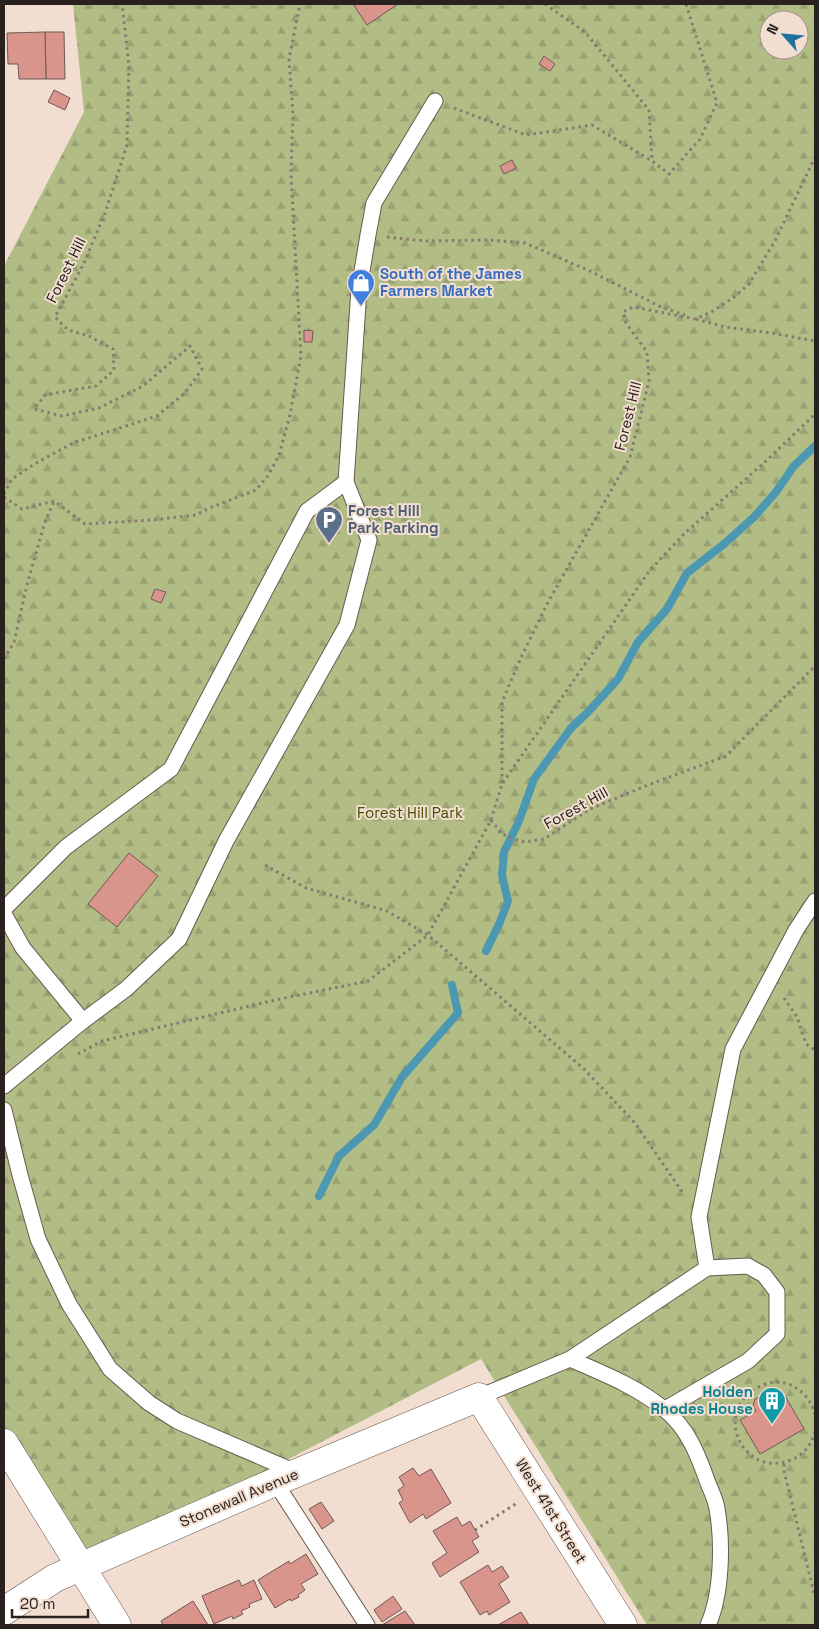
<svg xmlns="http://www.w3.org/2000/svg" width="819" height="1629" viewBox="0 0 819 1629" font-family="'Space Grotesk',sans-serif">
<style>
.forest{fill:url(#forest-firs);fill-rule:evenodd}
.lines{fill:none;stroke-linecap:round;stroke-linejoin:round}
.stream{stroke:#4c98b3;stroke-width:8}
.building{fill:#d9948c;stroke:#6e5956}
.lane-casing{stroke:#6b5a4f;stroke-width:17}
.street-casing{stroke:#6b5a4f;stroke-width:29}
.path{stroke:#877971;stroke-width:3;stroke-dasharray:2.5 4;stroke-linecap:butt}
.lane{stroke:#fff;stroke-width:15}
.street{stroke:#fff;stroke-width:28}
.labels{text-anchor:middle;stroke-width:4;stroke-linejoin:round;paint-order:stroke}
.street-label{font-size:15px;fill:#29211d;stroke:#f2ded1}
.shop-label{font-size:15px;font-weight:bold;fill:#366cbe;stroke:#f2ded1;text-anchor:start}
.service-label{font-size:15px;font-weight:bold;fill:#4e5e75;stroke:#f2ded1;text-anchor:start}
.park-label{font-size:15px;fill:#444d00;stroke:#f2ded1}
.culture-label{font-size:15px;font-weight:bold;fill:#0d838f;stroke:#f2ded1;text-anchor:end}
</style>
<defs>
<pattern id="forest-firs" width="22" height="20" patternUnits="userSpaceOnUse" patternTransform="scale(1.25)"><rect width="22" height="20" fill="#b2bc85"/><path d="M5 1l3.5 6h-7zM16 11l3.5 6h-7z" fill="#99a172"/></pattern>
</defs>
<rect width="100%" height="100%" fill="#f2ded1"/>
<path class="forest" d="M73,4h742v1621h-168l-166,-266 -400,208 -77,-124v-1177l80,-154zM769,20h30v30h-30z"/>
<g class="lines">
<g class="stream">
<path d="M486,951l14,-29 8,-21 -6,-26 2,-23 15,-31 15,-42 37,-51 16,-15 31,-34 20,-37 29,-33 20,-36 37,-29 30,-27 22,-25 18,-26 21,-20"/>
<path d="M319,1196l20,-40 35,-31 28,-48 56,-64 -6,-28"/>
</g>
</g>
<g class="building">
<path d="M353,4h45l-31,21z"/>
<path d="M45,32h19l1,47h-19z"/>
<path d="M45,32l1,47h-27l-1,-15h-10l-1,-31z"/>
<path d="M544,56l11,8 -5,7 -11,-7z"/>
<path d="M54,90l16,8 -5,12 -17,-8z"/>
<path d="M512,160l4,8 -12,6 -4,-8z"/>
<path d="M304,330l9,1 -1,11h-8z"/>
<path d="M155,589l11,3 -5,11 -10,-4z"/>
<path d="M129,853l29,23 -41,51 -29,-23z"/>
<path d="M784,1394l20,35 -44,25 -20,-34 16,-9 -3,-5 2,-7 7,-3 5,1 4,5z"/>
<path d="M413,1468l6,8 12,-7 20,34 -25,16 -3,-5 -13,9 -11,-20 4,-3 -5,-10 6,-4 -5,-9z"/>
<path d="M321,1502l13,19 -12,8 -13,-20z"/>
<path d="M457,1517l5,9 8,-5 9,16 -7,4 7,11 -39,25 -8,-14 15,-10 -14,-22z"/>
<path d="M306,1554l12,20 -17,10 4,6 -7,5 1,2 -8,4 -1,-2 -15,9 -17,-28 31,-19 1,3z"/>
<path d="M488,1565l4,7 10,-6 3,5 4,6 -10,7 11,18 -21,13 -2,-4 -7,4 -20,-33z"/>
<path d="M239,1580l3,6 12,-6 8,19 -13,5 1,3 -9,4 2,3 -10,5 -1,-3 -18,8 -12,-28z"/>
<path d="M393,1596l9,13 -20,13 -8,-12z"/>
<path d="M193,1601l15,24h-45l-2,-4z"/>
<path d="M405,1611l10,14h-33z"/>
<path d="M521,1612l8,13h-31z"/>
</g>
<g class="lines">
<defs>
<g id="lane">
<path d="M4,909l62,-62 105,-78 136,-258 39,-29"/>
<path d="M4,914l19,34 60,73 43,-32 53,-50 47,-98 121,-216 22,-85 -23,-58 13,-193 9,-54 6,-32 61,-102"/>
<path d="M4,1086l79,-65"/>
<path d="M4,1110l16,65 18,64 31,65 41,65 39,34 28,18 121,52"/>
<path d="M707,1268l-8,-51 34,-168 63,-119 19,-29"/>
<path d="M570,1359l137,-91 41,-2 16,9 13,17v42l-29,27 -83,48"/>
<path d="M479,1397l91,-38c32,14 66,27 94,50 24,19 34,46 44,74 3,8 8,17 9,26 6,33 5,85 -9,116"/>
<path d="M275,1482l92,143"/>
</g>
<g id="street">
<path d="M4,1443l113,182"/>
<path d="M4,1611l51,-33 220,-96 204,-85 144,228"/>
</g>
</defs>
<use href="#lane" class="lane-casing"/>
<use href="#street" class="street-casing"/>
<g class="path">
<path d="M545,4l40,28 64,78 3,50"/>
<path d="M454,108l72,27 66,-10 60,36 17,13 31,-35 17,-36 -31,-99"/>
<path d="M387,237l39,4 60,-1 39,3 65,28 71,36 24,8"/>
<path d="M696,319l29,8 46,6 44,8"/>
<path d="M4,494l8,-15 24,-16 37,-20 84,-27 28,-23 17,-24 -12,-23 -47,40 -44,22 -37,8 -28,-7 11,-14 51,-9 18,-16 -1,-21 -24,-13 -21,-6 -13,-13 30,-56 20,-48 22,-68 2,-79 -7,-62"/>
<path d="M4,497l18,12 32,-8 31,23 67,-4 44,-5 11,-6 49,-19 12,-14 11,-21 11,-40 11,-59 -10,-182 2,-59 -4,-56 11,-55"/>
<path d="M4,659l10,-17 13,-57 17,-60 10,-24"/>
<path d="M502,783v-81l17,-40 28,-58 83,-147 19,-76 -2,-29 -21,-29 -3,-11 10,-5 62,12 16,-7 22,-14 16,-14 26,-43 40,-84"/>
<path d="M491,820l11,14 11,5 12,3 19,-3 46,-30 58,-24 78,-29 89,-90"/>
<path d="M265,865l41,23 81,23 41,24 156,134 51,54 48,70"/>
<path d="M784,998l13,19 9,27 9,6"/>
<path d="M78,1054l24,-13 173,-41 93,-19 60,-46 63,-115 11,-36 148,-214 35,-37 81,-72 49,-47"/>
<path d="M815,1415c-5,-23 -29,-40 -52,-30 -55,22 -20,99 32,73 10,-5 18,-16 20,-27"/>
<path d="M784,1464v7l31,126"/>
<path d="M475,1530l42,-27"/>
</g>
<use href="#lane" class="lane"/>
<use href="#street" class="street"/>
</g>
<defs>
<symbol id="shop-pin" viewBox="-11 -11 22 30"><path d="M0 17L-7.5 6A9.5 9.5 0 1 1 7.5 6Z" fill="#3f7fe0" stroke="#f2ded1"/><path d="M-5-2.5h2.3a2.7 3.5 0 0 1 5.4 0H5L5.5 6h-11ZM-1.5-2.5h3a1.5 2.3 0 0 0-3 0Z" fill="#fff"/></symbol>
<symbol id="parking-pin" viewBox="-11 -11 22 30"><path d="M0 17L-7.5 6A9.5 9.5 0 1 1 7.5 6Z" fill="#5c6f8a" stroke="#f2ded1"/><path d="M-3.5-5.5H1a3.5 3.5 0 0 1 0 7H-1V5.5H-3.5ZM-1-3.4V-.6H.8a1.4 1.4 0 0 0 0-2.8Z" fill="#fff"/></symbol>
<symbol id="building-pin" viewBox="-11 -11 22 30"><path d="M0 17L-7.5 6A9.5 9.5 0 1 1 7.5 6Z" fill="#0f9aa8" stroke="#f2ded1"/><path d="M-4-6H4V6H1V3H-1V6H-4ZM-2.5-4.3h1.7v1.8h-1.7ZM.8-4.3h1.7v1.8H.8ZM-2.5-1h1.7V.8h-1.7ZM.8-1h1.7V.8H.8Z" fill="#fff"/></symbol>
</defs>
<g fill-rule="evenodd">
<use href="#shop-pin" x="345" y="267" width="32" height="43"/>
<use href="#parking-pin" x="313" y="504" width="32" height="43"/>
<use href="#building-pin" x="756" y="1385" width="32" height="43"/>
</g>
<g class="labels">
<g class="street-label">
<text transform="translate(66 270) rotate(-64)" y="5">Forest Hill</text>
<text transform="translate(628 416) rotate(-76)" y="5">Forest Hill</text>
<text transform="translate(576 808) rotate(-29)" y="5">Forest Hill</text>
<text transform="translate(239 1498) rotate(-23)" y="5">Stonewall Avenue</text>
<text transform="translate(551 1511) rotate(58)" y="5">West 41st Street</text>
</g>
<g class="shop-label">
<text x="380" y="279">South of the James<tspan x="380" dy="17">Farmers Market</tspan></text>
</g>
<g class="service-label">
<text x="348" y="516">Forest Hill<tspan x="348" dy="17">Park Parking</tspan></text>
</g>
<g class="park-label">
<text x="410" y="818">Forest Hill Park</text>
</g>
<g class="culture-label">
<text x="753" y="1397">Holden<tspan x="753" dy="17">Rhodes House</tspan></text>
</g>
</g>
<rect width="819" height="1629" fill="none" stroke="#29211d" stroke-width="10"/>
<g transform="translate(784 35) rotate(297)"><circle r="24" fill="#f2ded1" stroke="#a29289"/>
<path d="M0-4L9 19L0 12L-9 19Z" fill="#1c71a1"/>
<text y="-8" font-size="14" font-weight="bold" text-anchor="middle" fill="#29211d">N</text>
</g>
<path d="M12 1609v8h76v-8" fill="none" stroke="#29211d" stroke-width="2.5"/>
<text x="20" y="1609" font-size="15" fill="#29211d" stroke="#f2ded1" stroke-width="4" paint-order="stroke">20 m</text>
</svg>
